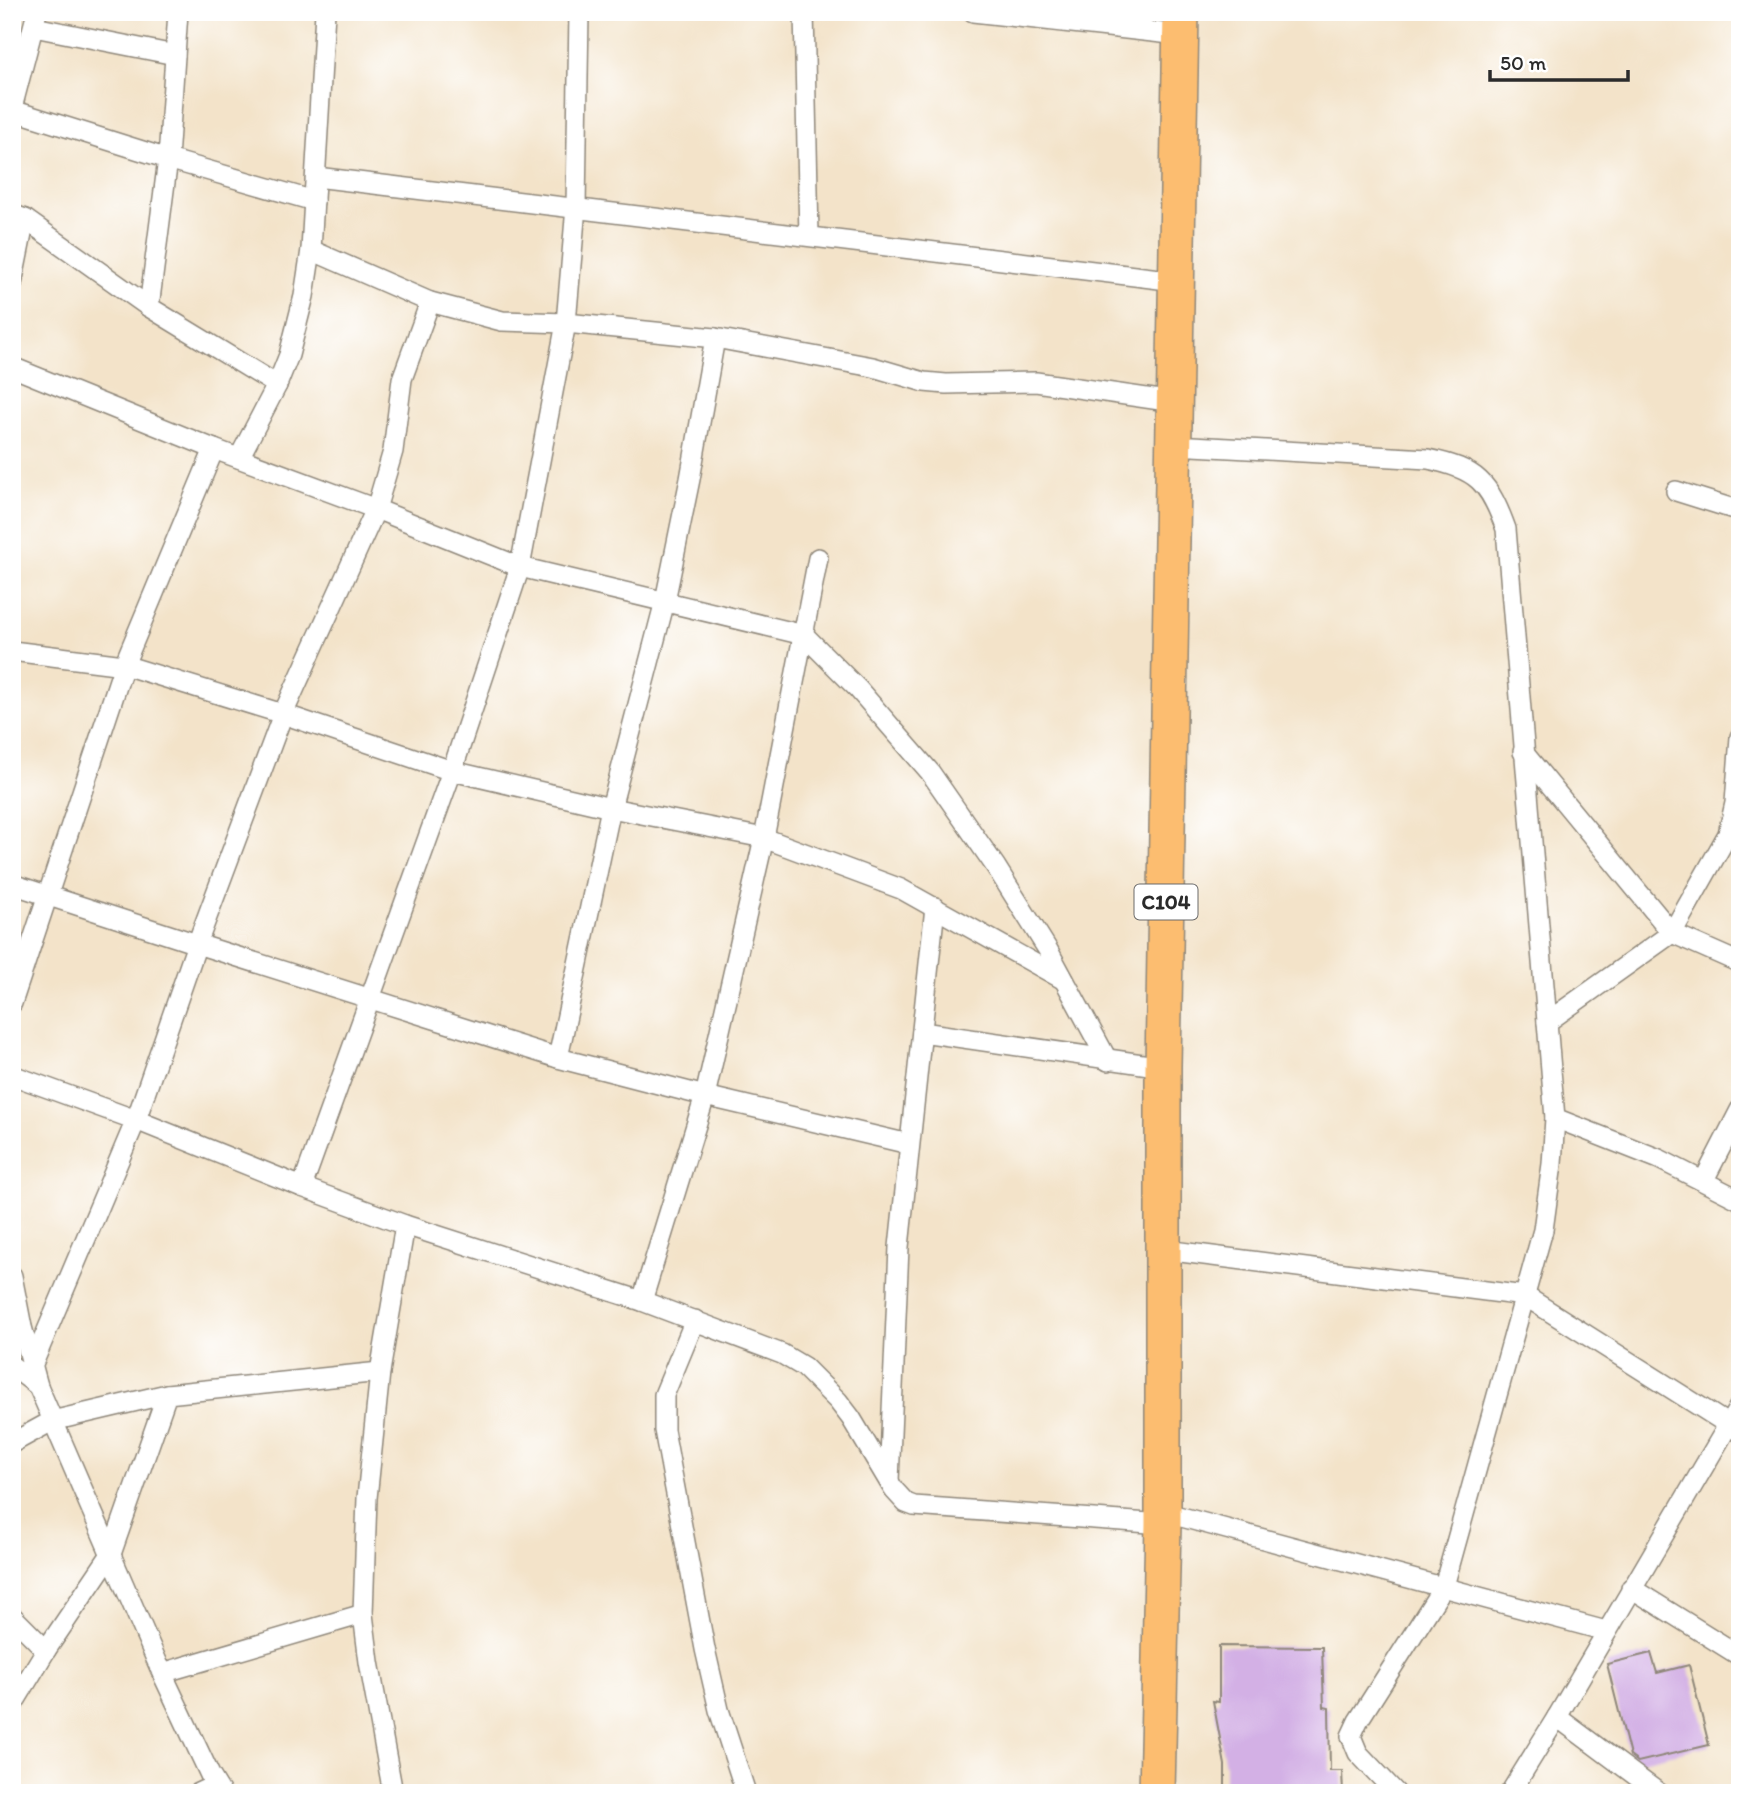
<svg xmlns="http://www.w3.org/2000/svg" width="1752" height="1805" viewBox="0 0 1752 1805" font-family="Itim,sans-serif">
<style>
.building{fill:#d3b0e5}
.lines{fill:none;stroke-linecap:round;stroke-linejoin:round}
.street-casing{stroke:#8f877a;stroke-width:22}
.highway-casing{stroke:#8f877a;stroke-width:38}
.street{stroke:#fff;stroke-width:19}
.highway{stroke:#fcbd6f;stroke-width:35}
.labels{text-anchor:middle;stroke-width:7;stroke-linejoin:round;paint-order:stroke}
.shield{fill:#fff;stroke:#6b6b6b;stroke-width:2}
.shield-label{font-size:21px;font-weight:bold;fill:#2b2b2b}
</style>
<rect width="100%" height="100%" fill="#fff"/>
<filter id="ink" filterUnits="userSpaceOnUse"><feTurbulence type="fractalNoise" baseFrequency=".0143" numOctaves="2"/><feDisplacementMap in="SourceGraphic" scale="14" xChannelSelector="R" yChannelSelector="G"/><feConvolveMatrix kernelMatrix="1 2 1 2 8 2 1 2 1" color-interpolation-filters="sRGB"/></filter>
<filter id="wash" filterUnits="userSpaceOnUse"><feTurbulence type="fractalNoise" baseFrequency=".00686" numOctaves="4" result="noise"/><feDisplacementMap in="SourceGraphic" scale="28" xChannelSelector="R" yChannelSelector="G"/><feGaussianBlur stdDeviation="1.57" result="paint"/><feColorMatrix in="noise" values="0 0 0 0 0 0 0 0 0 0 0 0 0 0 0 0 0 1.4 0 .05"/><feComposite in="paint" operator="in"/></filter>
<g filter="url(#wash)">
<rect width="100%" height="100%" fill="#f3e3c9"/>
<g id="blocks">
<g class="building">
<path d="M1219,1646l103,1 2,60 5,1 1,63h12l1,22h-118v-28l-12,-64 6,1z"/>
<path d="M1651,1653l6,20 32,-8 20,80 -71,17 -8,-6 -23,-92z"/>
</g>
</g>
</g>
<g filter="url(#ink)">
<use href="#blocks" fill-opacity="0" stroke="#8f877a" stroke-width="2"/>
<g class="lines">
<defs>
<g id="street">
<path d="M178,12l-10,147 -19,148 128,78"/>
<path d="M804,12l5,224"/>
<path d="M973,12l207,23"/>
<path d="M34,27l141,28"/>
<path d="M12,108l25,-96"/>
<path d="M12,110l156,49 146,42"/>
<path d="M316,177l860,104"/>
<path d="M12,214l13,5 124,88"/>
<path d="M311,250l119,52 72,19 64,2 149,15 158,29 51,15 22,2 90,-2 138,20"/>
<path d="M12,284l13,-65"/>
<path d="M12,367l202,82 162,60 144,58 284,68 54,54 72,83 66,95 52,83 60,111"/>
<path d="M1174,445l254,14c49,10 61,23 78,70l49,589 104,41 81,41"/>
<path d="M239,458l38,-73 12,-30 15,-59 7,-46 14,-238"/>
<path d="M1676,491l64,20"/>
<path d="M12,651l112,14 159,49 169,57 159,37 153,30 137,51 163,91"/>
<path d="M1523,752l149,181 68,30"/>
<path d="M12,884l185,60 361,114 147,38 204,48"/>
<path d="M12,1003l112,-338 90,-216"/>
<path d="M1547,1022l125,-89 56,-99 7,-31 5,-66"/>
<path d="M922,1032l241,35"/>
<path d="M558,1058l53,-250 54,-207 25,-122 25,-141"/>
<path d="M12,1075l124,45 166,67 103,38 237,76 140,53 22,13 34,34 13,17 43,72 12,13 8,3 249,18"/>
<path d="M1704,1180l36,-70"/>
<path d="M302,1187l150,-416 68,-204 46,-244 10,-116 3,-195"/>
<path d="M1165,1250l360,46 215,136"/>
<path d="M12,1276l10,51 16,59 124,287 48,102 11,18"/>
<path d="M642,1301l63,-205 59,-258 54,-280"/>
<path d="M695,1320l-31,75v35l41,219 14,61 27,83"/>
<path d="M12,1366l26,20"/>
<path d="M32,1366l104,-246 61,-176 86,-230 93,-205 17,-58 9,-72 28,-77"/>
<path d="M12,1443l40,-22 115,-27"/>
<path d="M889,1481l10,-234 36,-340"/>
<path d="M1163,1512l443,119"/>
<path d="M1631,1588l109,68"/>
<path d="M12,1616l34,34"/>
<path d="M162,1673l201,-59"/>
<path d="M12,1706l34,-56 65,-96 56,-160 213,-22"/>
<path d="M1557,1717l102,76"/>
<path d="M198,1793l17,-8"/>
<path d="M393,1793l-24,-131 -6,-48 4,-116 13,-126 25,-147"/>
<path d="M1396,1793l-38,-40 -7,-17 7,-15 86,-135 99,-356 9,-66 3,-46"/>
<path d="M1510,1793l47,-76 183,-312"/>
</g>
<path id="highway" d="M1157,1793l6,-269v-457l18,-1055"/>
</defs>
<use href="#street" class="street-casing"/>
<use href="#highway" class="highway-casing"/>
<use href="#street" class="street"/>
<use href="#highway" class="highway"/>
</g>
</g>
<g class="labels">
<rect class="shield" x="1134.5" y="884.5" width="63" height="35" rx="5"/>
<g class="shield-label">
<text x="1166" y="909">C104</text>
</g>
</g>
<rect width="1752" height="1805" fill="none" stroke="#fff" stroke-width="42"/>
<path d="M1490 70v10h138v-10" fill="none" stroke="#2b2b2b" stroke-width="3.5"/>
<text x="1500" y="70" font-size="21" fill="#2b2b2b" stroke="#ffffff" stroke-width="5" paint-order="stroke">50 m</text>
</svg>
